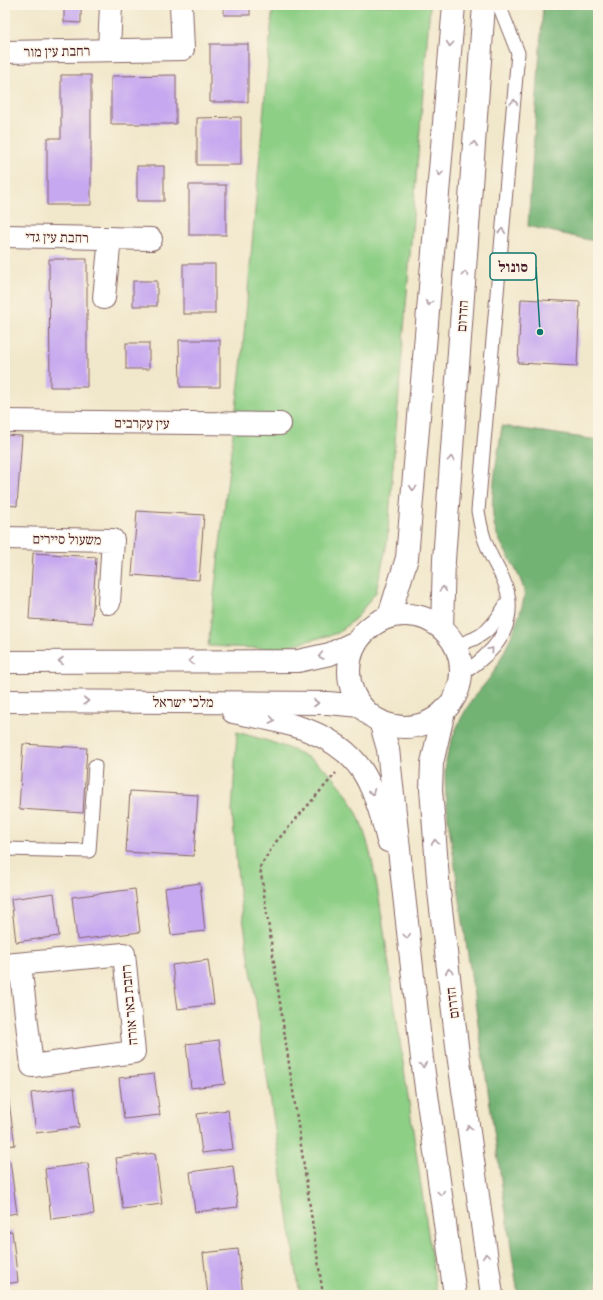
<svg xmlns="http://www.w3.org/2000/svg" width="603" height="1300" viewBox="0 0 603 1300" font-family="'IM FELL French Canon','Frank Ruhl Libre',serif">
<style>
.green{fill:#8ecf86;stroke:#6c7758}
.forest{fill:#72b273;stroke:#5e684f}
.building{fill:#c6a8f0}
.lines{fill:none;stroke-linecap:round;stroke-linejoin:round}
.lane-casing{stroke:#846563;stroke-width:15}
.street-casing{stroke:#846563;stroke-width:24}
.secondary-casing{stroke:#846563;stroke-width:24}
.path{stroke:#846563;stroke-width:2.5;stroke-dasharray:3 3;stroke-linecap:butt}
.lane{stroke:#fff;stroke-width:13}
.street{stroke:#fff;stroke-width:22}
.secondary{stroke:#fff;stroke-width:22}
.oneway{stroke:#ae9aa0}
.labels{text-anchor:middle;stroke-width:3;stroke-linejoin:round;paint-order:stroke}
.street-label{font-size:14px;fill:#4a1f2b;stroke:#fcf5e5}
.leader{fill:none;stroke:#0f766e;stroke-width:1.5}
.callout-dot{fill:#0f766e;stroke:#fcf5e5;stroke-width:1.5}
.callout{fill:#fcf5e5;stroke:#0f766e;stroke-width:1.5}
.callout-label{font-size:15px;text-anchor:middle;font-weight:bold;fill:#4a1f2b}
</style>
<rect width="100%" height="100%" fill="#fcf5e5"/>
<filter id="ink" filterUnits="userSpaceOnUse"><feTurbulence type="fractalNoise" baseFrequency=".025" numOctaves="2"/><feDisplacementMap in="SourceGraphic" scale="8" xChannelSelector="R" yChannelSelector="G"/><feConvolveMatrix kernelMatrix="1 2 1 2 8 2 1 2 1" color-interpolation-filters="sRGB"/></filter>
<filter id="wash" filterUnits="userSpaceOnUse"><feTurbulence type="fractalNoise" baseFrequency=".012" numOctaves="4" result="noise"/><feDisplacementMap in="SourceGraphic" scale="16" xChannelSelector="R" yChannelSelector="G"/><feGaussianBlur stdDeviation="0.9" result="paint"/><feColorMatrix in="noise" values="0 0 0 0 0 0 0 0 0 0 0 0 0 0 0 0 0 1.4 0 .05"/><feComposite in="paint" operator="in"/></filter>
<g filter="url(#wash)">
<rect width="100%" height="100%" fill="#f1e7cb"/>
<g class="green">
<path d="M273,5h157l-43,538 -11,49 -20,26 -18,15 -61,16 -69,-3 34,-288z"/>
<path d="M237,732c25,7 59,16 80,31 46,33 54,90 63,141l57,391h-137l-61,-404 -7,-80z"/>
</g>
<g class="forest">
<path d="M543,5h55v237l-70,-16z"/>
<path d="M502,426l96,14v855h-80l-70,-476c-1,-19 -5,-39 -2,-58 4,-22 15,-45 28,-64 7,-9 16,-18 22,-29 11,-21 23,-47 28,-70 3,-17 -22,-48 -28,-66 -9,-28 2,-76 6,-106z"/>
</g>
<g id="blocks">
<g class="building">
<path d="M64,5h17v18l-17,-1z"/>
<rect x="224" y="5" width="26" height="10"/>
<rect x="210" y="44" width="38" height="58"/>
<path d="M61,75h30v130h-44v-67h14z"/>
<path d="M176,75v49h-65v-48z"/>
<path d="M241,117v48h-44v-47z"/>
<rect x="137" y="166" width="27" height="35"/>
<rect x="189" y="185" width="37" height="50"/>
<path d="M49,259h38v128h-37z"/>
<rect x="183" y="264" width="32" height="50"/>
<rect x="133" y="281" width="24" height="25"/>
<path d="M521,299l59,3 -3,64 -59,-3z"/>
<path d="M179,340h41v47h-40z"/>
<rect x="126" y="343" width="23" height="26"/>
<path d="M5,435l17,1 -5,70 -12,-1z"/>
<path d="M137,511l67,4 -5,65 -67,-5z"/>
<path d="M33,553l63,4 -4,66 -63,-4z"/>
<path d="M23,744l64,4 -4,65 -64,-4z"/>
<path d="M130,791l68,4 -4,61 -68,-4z"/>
<path d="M200,883l5,48 -34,4 -6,-47z"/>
<path d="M135,889l5,43 -63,8 -5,-43z"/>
<path d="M54,893l5,43 -43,6 -5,-43z"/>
<path d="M208,960l6,44 -36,5 -6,-44z"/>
<path d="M219,1040l6,44 -34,4 -5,-44z"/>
<path d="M154,1074l6,41 -36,4 -5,-41z"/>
<path d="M74,1088l5,39 -43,6 -5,-40z"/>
<path d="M5,1095h3l7,50 -10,1z"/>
<path d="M228,1110l5,39 -31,4 -5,-39z"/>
<path d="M155,1153l7,51 -39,5 -7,-51z"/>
<path d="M10,1161l7,52 -12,2v-53z"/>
<path d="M88,1163l6,51 -43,5 -6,-50z"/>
<path d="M233,1166l5,41 -43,5 -5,-40z"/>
<path d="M12,1231l6,51 -13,2v-52z"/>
<path d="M238,1249l5,46h-35l-5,-42z"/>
</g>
</g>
</g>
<g filter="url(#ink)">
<use href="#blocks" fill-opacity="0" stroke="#846563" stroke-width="1"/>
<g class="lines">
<defs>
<g id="lane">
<path d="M455,645c29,-6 39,-19 53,-44"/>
<path d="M461,675c8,-6 17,-12 24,-19 23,-20 31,-48 18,-77 -5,-11 -12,-21 -16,-33 -5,-11 -7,-23 -9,-35l40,-458 -19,-48"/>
<path d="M5,849l84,2 6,-85"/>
</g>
<g id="street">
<path d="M109,50l2,-45"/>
<path d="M5,52l178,-3 -2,-44"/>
<path d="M5,236l146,3"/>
<path d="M104,298l6,-60"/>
<path d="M5,421l275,3"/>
<path d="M5,538l108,2 -4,63"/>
<path d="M5,965l119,-11 10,98 -102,14 -12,-102"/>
</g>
<g id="secondary">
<circle cx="405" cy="671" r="56"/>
<path d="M389,616l18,-58 47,-553"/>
<path d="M442,628l2,-68 40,-555"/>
<path d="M5,662l293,-1 32,-7 26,-12"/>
<path d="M5,701l323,2 33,3"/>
<path d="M444,711l-12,52 -1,26 8,103 19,162 34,241"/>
<path d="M233,712c45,9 99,16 128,57 13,19 22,51 27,72"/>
<path d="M380,721l8,28 34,310 33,236"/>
</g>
</defs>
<use href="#lane" class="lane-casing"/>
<use href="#street" class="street-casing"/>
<use href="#secondary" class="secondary-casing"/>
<path class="path" d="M323,1295l-63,-428 15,-24 61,-70"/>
<use href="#lane" class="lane"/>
<use href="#street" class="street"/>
<use href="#secondary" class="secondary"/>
</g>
<defs><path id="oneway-chevron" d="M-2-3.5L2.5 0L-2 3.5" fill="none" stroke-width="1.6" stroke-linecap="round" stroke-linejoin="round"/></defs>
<g class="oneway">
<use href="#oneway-chevron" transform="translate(450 44) rotate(95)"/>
<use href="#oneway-chevron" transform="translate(514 102) rotate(-85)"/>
<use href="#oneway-chevron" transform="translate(474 144) rotate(-86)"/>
<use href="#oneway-chevron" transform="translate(440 173) rotate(95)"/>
<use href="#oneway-chevron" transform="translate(502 231) rotate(-85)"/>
<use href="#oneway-chevron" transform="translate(465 274) rotate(-86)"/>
<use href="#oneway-chevron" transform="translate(429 303) rotate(95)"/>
<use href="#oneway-chevron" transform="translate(451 459) rotate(-86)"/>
<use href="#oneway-chevron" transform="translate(413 488) rotate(95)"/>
<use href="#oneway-chevron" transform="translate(443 589) rotate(-87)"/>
<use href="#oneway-chevron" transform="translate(491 650) rotate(-49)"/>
<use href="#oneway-chevron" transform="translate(321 656) rotate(169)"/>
<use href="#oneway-chevron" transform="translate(61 661) rotate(180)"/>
<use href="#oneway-chevron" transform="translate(191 661) rotate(180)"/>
<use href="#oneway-chevron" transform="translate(86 701)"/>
<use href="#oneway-chevron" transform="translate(316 703)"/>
<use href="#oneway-chevron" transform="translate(272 720) rotate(11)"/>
<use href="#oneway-chevron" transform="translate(372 792) rotate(68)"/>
<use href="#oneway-chevron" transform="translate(435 842) rotate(-94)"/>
<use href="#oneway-chevron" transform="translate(407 936) rotate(83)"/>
<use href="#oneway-chevron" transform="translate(449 971) rotate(-97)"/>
<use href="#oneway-chevron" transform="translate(423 1065) rotate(82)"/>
<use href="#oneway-chevron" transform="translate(469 1128) rotate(-98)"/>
<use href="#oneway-chevron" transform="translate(441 1193) rotate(82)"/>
<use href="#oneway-chevron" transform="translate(486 1256) rotate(-98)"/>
</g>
</g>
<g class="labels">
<g class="street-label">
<text transform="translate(57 51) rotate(-1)" y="5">רחבת עין מור</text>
<text transform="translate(57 237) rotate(1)" y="5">רחבת עין גדי</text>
<text transform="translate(462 316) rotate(-86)" y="5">הדרום</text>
<text transform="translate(142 423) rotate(1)" y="5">עין עקרבים</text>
<text transform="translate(67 539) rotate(1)" y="5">משעול סיירים</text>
<text x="183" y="707">מלכי ישראל</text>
<text transform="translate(452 1003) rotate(-97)" y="5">הדרום</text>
<text transform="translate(129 1005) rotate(-95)" y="5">רחבת באר אורה</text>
</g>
</g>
<path class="leader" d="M540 332L536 267"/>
<circle class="callout-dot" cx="540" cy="332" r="4"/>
<rect class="callout" x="490" y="253" width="46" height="27" rx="4"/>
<g class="callout-label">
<text x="513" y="272">סונול</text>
</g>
<rect width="603" height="1300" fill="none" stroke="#fcf5e5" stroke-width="20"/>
</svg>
